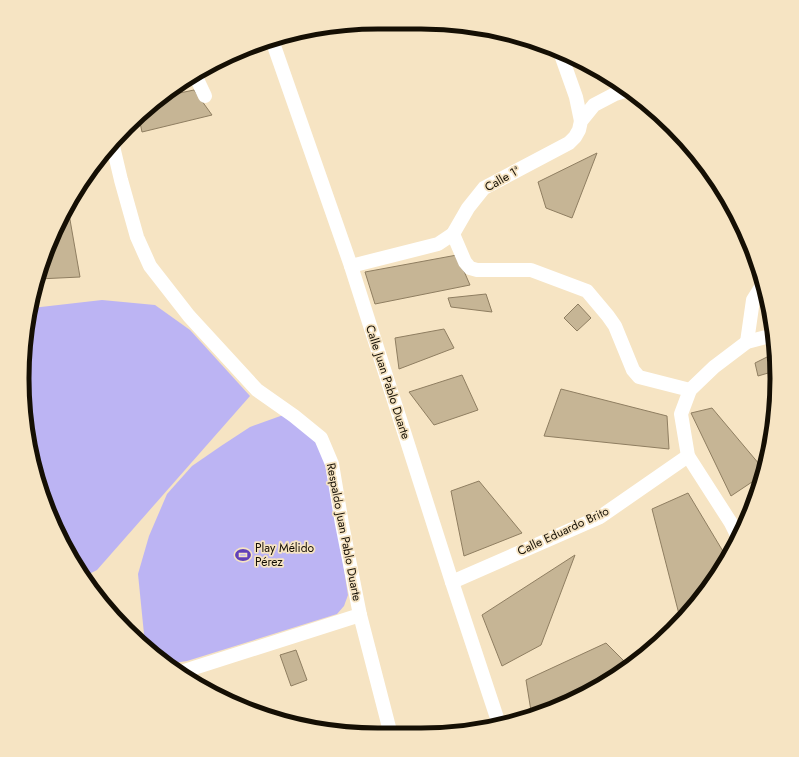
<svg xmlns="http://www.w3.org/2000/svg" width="799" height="757" viewBox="0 0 799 757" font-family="Jost,sans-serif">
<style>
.green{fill:#bcb4f3}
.building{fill:#c6b595;stroke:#8f7e61}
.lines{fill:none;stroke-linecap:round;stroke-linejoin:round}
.minor{stroke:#fff;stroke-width:14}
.labels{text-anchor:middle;stroke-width:3.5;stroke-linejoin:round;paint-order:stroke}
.street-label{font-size:12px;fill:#150f04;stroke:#f6e4c3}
.poi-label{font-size:12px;fill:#150f04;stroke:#f6e4c3;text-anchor:start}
.rim{fill:none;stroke:#150f04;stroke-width:5}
</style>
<rect width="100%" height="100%" fill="#f6e4c3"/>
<g class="green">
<path d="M102,300l53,5 35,25 60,66 -153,174 -12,6h-2l-13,-19 -29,-64 -16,-68 -2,-70 9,-47z"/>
<path d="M286,414l26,22 15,26 21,133 -4,11 -7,8 -150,47 -19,3 -20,-17 -4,-13 -6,-60 11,-38 18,-42 25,-28 29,-20 29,-19z"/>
</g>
<g class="building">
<path d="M255,45l1,3 -31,10 17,-9z"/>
<path d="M194,90l18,25 -70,17 -3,-14 26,-22z"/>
<path d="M597,153l-25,65 -26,-10 -8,-26z"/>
<path d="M63,214h6l11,63 -42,2 3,-15z"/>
<path d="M457,255l13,30 -95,19 -10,-32z"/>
<path d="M486,294l6,18 -41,-5 -3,-9z"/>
<path d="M578,304l13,14 -14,13 -13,-13z"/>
<path d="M444,329l10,19 -55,21 -4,-31z"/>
<path d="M775,353v18l-17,5 -3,-13z"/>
<path d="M462,375l16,35 -44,15 -25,-33z"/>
<path d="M561,389l106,27 2,33 -125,-13z"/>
<path d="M712,408l53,63 -1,3 -33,22 -40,-83z"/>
<path d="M479,481l43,52 -58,23 -13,-65z"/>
<path d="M688,493l39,65 -24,38 -19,21 -4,1 -28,-109z"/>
<path d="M575,555l-34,90 -39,21 -20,-51z"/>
<path d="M606,643l23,23 -30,21 -67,30 -6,-37z"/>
<path d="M296,650l11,30 -16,6 -11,-31z"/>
<path d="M382,729l2,6 -15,-1z"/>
</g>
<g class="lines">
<g class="minor">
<path d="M272,40l79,226 101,316 47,142"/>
<path d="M560,52l16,45 5,24"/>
<path d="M195,75l10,21"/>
<path d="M112,142l9,38 16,57 13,29 39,50 68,74 37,26 27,22 11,26 10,60 18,91 31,120"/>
<path d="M453,234l12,28 5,6 7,2h54l56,21 21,25 7,10 18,44 6,7 51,13"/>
<path d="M351,266l87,-22 15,-10 15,-26 16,-20 85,-45 6,-6 4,-7 2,-9 13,-16 21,-11 13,-4"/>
<path d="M747,342l6,-42 10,-16"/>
<path d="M739,539l-8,-16 -43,-67 -7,-42 9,-24 24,-23 33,-25 27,-7"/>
<path d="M452,582l148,-65 88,-61"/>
<path d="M178,673l182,-58"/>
</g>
</g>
<defs>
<symbol id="stadium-bare" viewBox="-9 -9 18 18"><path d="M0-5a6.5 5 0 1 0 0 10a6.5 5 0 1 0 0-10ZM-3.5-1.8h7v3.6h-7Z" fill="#6141b9" stroke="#f6e4c3" stroke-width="2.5" paint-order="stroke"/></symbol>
</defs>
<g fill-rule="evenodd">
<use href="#stadium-bare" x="232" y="544" width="22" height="22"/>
</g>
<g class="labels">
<g class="street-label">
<text transform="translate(502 179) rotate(-30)" y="4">Calle 1ª</text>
<text transform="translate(388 382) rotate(72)" y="4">Calle Juan Pablo Duarte</text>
<text transform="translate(563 531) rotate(-25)" y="4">Calle Eduardo Brito</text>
<text transform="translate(344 532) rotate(79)" y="4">Respaldo Juan Pablo Duarte</text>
</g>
<g class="poi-label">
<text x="255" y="552">Play Mélido<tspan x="255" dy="14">Pérez</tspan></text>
</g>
</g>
<path d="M0 0H799V757H0ZM378 29H421A349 349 0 0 1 770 378V379A349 349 0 0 1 421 728H378A349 349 0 0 1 29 379V378A349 349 0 0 1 378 29Z" fill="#f6e4c3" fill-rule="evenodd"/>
<path class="rim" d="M378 29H421A349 349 0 0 1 770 378V379A349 349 0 0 1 421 728H378A349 349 0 0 1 29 379V378A349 349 0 0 1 378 29Z"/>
</svg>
